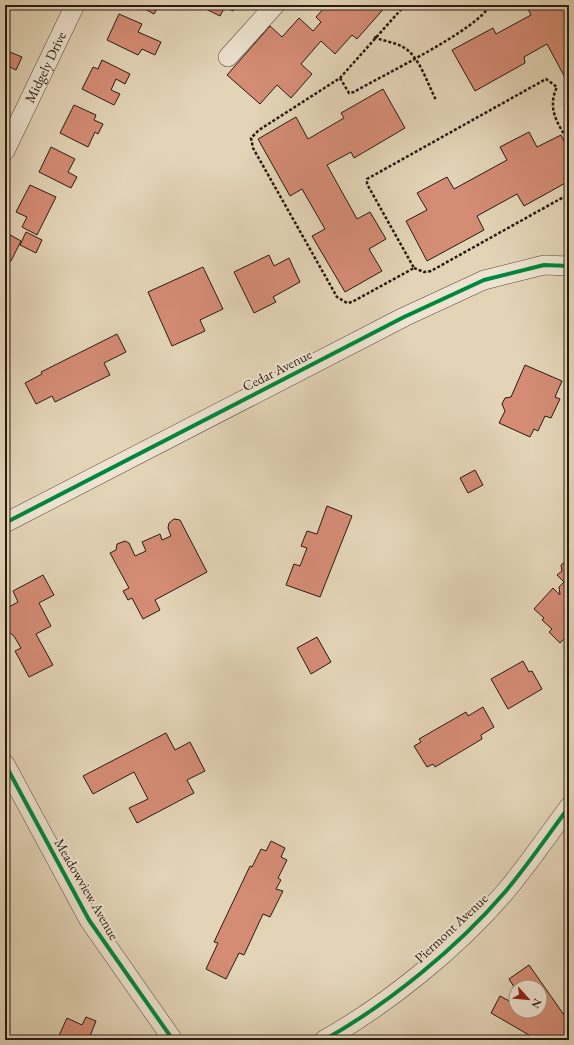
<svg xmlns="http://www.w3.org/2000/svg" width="574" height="1045" viewBox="0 0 574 1045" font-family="'EB Garamond',serif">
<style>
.building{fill:#d48c75;stroke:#291a10}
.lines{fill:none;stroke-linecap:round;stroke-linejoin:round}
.street-casing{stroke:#58483a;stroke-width:20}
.path{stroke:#291a10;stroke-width:2.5;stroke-dasharray:3 2;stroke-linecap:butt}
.street{stroke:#ede3d0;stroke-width:19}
.cycleway-casing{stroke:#ede3d0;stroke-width:6}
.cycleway{stroke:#00873e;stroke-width:4}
.labels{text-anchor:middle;stroke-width:4;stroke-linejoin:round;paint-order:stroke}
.street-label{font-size:14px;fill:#291a10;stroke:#ede3d0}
</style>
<rect width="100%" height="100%" fill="#e3d4b7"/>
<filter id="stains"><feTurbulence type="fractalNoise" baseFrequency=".005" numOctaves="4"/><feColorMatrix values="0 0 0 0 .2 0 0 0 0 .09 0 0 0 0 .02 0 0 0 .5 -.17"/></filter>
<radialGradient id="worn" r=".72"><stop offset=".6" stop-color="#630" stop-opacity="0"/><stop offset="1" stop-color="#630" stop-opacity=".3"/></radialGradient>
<g class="building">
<path d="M147,5h12l-5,9 -9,-5z"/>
<path d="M173,5h13l-3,5z"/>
<path d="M206,5h29l-2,6 -8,-4 -5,9 -16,-8z"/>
<path d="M327,5h60l-30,34 -5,-4 -17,19 -14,-13 -20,23 11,10 -21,24 -14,-13 -17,19 -33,-29 43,-49 12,11 17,-19 14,13 8,-9 -5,-5z"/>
<path d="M526,5h43v80l-22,-41 -23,13 1,6 -50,28 -23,-41 41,-22 3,6 35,-19z"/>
<path d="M119,14l23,10 -4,8 23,10 -6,13 -13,-6 -4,6 -31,-15z"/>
<path d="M5,50l17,7 -6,13 -10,-5 -1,2z"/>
<path d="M102,60l28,14 -5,10 -9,-5 -5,11 9,4 -6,11 -32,-16 11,-22 5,2z"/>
<path d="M383,89l22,39 -51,30 -3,-6 -24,13 30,54 13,-7 16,27 -17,10 13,22 -37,21 -33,-56 13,-7 -23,-40 -12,7 -32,-57 38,-22 12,22 36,-21 -3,-5z"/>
<path d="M569,101v13l-5,-10z"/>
<path d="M74,105l22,10 -2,5 9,4 -5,10 -3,-2 -7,15 -28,-14z"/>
<path d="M529,132l8,15 24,-12 8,16v30l-45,25 -7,-12 -40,22 7,14 -57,31 -21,-40 21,-11 -10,-17 30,-16 7,12 53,-29 -7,-13z"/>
<path d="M51,147l24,12 -7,13 9,5 -6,11 -32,-16z"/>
<path d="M30,185l26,12 -19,38 -15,-8 5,-10 -11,-5z"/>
<path d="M5,232l16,9 -10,20 -6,-3z"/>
<path d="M26,232l16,8 -6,13 -16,-8z"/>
<path d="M269,255l5,11 15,-8 11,24 -27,15 3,5 -22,11 -20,-41z"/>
<path d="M203,267l20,42 -23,11 5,11 -33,15 -24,-54z"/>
<path d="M117,334l9,18 -22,11 6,12 -55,27 -3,-6 -16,8 -11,-21 17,-9 -1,-2z"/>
<path d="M525,365l37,16 -7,16 5,2 -9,19 -6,-2 -7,15 -4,-2 -4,8 -31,-14 6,-12 -3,-7 3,-6 6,-1z"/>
<path d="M475,470l8,15 -15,8 -8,-15z"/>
<path d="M327,506l25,10 -32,81 -34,-12 8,-21 6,2 7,-18 -6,-2 6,-15 10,3z"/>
<path d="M174,519l6,1 27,52 -52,28 5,10 -17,9 -11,-21 -4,2 -5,-9 6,-3 -19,-35 6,-3 1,-6 8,-3 4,2 6,13 11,-5 -4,-9 18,-8 2,6 9,-4 -3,-8 1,-5z"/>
<path d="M567,560h2v74l-9,9 -11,-11 3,-3 -10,-9 2,-2 -10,-9 19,-21 7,7 -1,-8 5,-5 -7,-7 5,-4 -1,-6z"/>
<path d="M43,575l11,20 -15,8 12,23 -15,8 17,31 -24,12 -14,-26 6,-3 -7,-12 -7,-5 2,-8 -4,-8v-6l13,-7 -5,-11z"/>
<path d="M317,637l14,25 -20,12 -14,-26z"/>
<path d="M523,661l6,11 3,-1 10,18 -34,20 -17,-30z"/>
<path d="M483,707l11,20 -13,8 1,4 -47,28 -2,-3 -6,3 -13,-21 7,-4 -2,-3 47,-27 2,4z"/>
<path d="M166,733l9,17 15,-8 15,29 -18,9 7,13 -57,30 -8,-15 19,-9 -14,-27 -41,22 -10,-18z"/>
<path d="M271,841l14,7 -4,9 6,3 -9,18 3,2 -5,9 7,2 -13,26 -7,-3 -19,41 -5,-2 -13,26 -20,-10 12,-26 -4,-1 36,-76 2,1 9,-18 5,2z"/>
<path d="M529,965l40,57v14l-5,4h-14l-2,-2 -4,2h-11l-4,-5 -38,-22 9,-17 11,6 5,-3v12h24v-24h-24v3l-7,-11z"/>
<path d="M86,1017l10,4 -6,15 7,4h-40l10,-22 15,7z"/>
</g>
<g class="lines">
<defs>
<g id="street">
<path d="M228,57l47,-52"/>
<path id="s1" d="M5,151l70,-146"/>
<path d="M5,523l399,-206 80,-37 60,-15 25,1"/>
<path d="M5,764l84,156 84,120"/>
<path d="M324,1040c64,-36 133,-92 181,-148 23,-27 43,-57 64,-85"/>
</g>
</defs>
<use href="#street" class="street-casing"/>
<g class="path">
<path d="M405,5l-65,73 -81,52 -8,8 2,10 84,149 10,6 5,-1 62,-34 -47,-84v-5l179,-100 11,8c-10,21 0,37 12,54"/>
<path d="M374,37c9,4 19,5 27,9 18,8 26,37 35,54"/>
<path d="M340,78l9,15 5,-1c27,-16 125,-63 136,-87"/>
<path d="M414,268l10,4 7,-1 138,-77"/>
</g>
<use href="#street" class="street"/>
<defs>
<g id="cycleway">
<path d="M5,523l399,-206 80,-37 60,-15 25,1"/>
<path d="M5,764l84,156 84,120"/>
<path d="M324,1040c64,-36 133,-92 181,-148 23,-27 43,-57 64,-85"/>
</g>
</defs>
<use href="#cycleway" class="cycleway-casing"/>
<use href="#cycleway" class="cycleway"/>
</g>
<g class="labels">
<g class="street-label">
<text dy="5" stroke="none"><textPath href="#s1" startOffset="93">Midgely Drive</textPath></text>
<text transform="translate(277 370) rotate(-27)" y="5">Cedar Avenue</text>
<text transform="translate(87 889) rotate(60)" y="5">Meadowview Avenue</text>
<text transform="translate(451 928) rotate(-43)" y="5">Piermont Avenue</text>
</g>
</g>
<rect width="574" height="1045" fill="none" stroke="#e3d4b7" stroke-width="20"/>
<rect x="6" y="6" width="562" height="1033" fill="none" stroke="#291a10" stroke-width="2"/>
<rect x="10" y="10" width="554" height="1025" fill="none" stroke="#291a10"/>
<g transform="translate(528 999) rotate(117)"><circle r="19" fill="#ede3d0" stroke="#9f9383"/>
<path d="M0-3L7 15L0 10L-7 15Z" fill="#8f2418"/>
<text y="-6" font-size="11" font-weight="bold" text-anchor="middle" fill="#291a10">N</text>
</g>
<rect width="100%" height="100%" filter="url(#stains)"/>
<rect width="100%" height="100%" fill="url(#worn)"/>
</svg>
